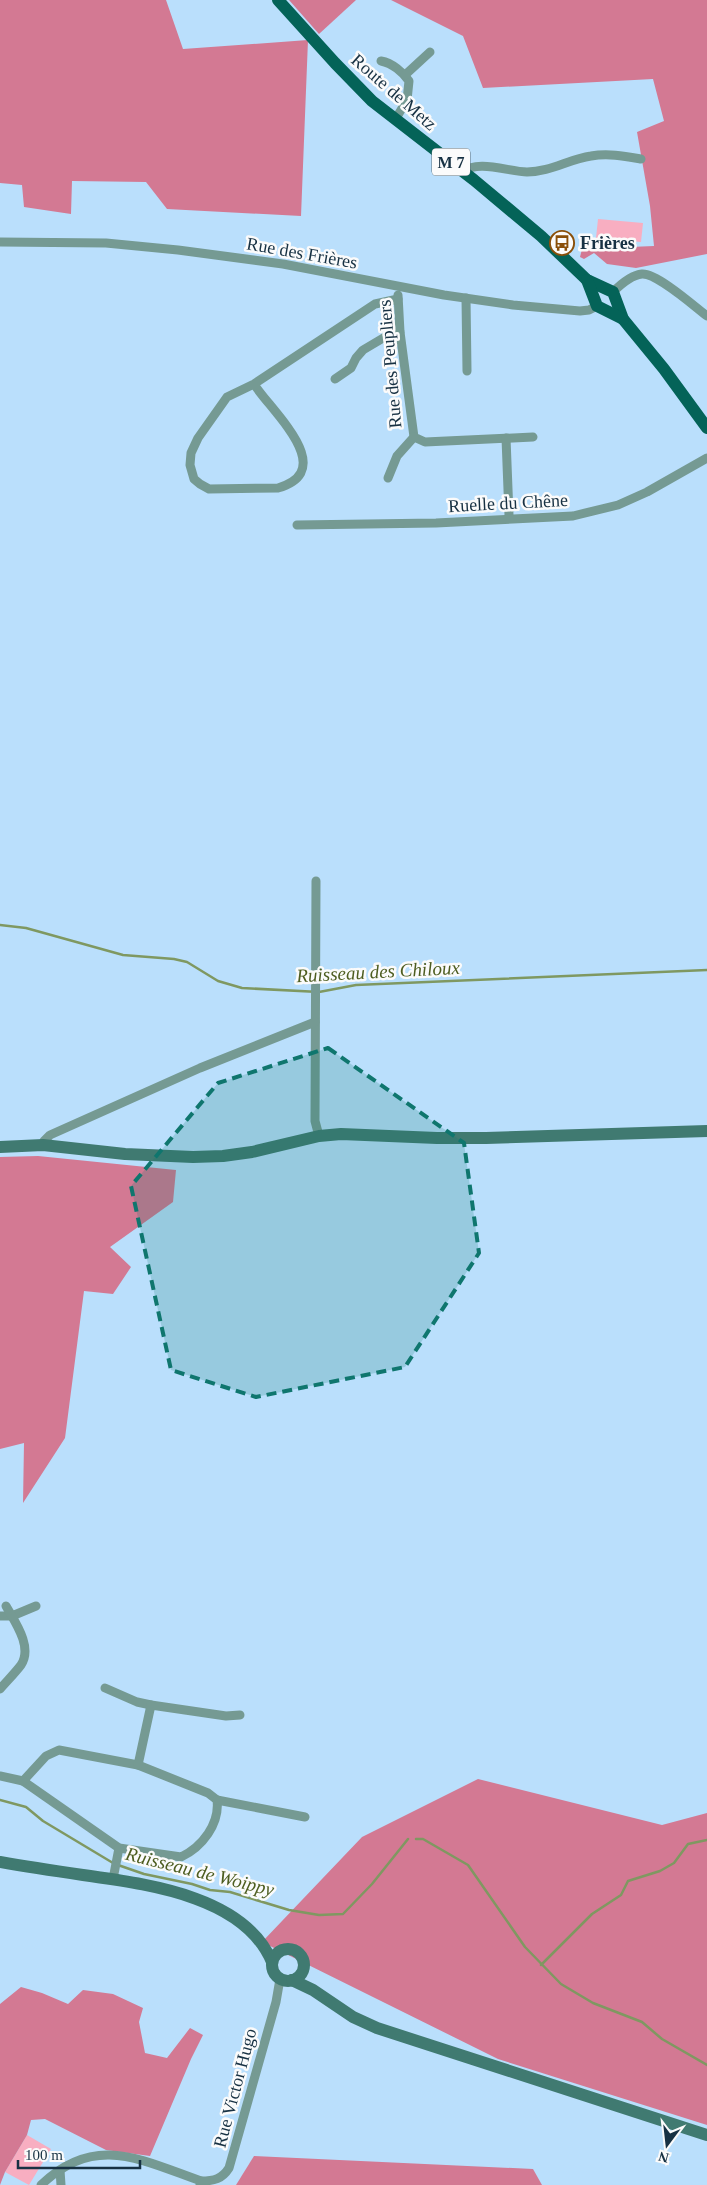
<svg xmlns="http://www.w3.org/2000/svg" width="707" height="2185" viewBox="0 0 707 2185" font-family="Georgia,serif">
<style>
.green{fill:#f8aec1}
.forest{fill:#d37993}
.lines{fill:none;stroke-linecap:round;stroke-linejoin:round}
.stream{stroke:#7f9861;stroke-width:2.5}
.street{stroke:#759a93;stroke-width:9}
.secondary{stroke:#407a71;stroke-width:12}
.primary{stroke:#046358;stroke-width:12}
.marked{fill:#0f766e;fill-opacity:0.2;stroke:#0f766e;stroke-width:4;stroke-dasharray:10 6;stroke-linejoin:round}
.labels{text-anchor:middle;stroke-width:5;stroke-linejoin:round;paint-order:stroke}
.shield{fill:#fbfbfb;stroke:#5b6e7a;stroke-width:1}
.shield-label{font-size:16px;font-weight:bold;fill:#173143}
.street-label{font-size:18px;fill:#173143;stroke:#fbfbfb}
.poi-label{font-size:18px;font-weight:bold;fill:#173143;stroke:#fbfbfb;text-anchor:start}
.water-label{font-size:19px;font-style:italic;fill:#4d5d20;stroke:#fbfbfb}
</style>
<rect width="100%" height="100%" fill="#badffc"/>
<g class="green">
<path d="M598,219l45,4 -2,19 -45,-4z"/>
<path d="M27,2135l24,14 -22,36 -24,-13z"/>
</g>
<g class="forest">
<path d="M0,0h166l17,49 125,-9 -7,176 -134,-7 -21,-27 -74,-1 -1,33 -47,-7 -2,-22 -22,-2z"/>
<path d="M289,0h67l-37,34z"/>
<path d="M391,0h316v254l-71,14 -29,-4 -13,-11 -10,6 -4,-2 2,-8 72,-3 -4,-40 -13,-74 27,-11 -11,-42 -170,9 -20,-52z"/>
<path d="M38,1156l138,14 -3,32 -63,45 21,20 -18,27 -29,-3 -19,147 -42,65 1,-60 -24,6v-292z"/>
<path d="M478,1779l184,46 45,-12v312l-209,-66 -236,-117 100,-105z"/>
<path d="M21,1987l21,6 26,11 15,-14 30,4 30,14 -4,14 6,31 22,5 23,-30 13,7 -12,24 -41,97 -44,-6 -61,-31 -14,1 -4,15 -22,37 -5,13v-181z"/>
<path d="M254,2156l279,13 9,16h-306z"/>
</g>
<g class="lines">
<g class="stream">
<path d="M0,925l26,3 97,27 51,4 13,3 31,19 24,7 77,4 37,-7 351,-15"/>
<path d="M0,1800l26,7 17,14 70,42"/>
<path d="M416,1839h7l45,26 57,82 36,37 32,19 49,19 20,17 45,26"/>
<path d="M118,1865l26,9 48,10 18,6 20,2 59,18 30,5 24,-1 29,-30 36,-45"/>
<path d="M541,1965l51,-51 29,-19 7,-14 32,-10 14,-8 14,-19 19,-4"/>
</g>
<g class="street">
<path d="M381,61c11,2 22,11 28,20l-2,19 -12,20"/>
<path d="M405,75l25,-23"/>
<path d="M464,172c12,-13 46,0 63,0 23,0 42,-13 64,-16 17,-3 33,0 50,3"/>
<path d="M0,242l106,1 72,7 105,14 161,31 69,10 67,6 9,-1 8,-4"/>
<path d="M613,292c8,-8 18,-17 29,-18 15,-1 52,32 65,42"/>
<path d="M398,295l2,37 14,105 11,5 108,-5"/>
<path d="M466,298l1,73"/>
<path d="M335,379l16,-11 5,-10 7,-8 27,-16 10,-2"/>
<path d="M254,384c16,26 86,86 24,104l-69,1 -9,-5 -6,-5 -4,-14 1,-12 7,-15 29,-41 27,-13 121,-80 23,-5"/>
<path d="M506,438l3,77"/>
<path d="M388,478l9,-22 17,-19"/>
<path d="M297,525l139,-2 137,-7 45,-11 29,-13 60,-34"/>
<path d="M316,881l-1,240 4,15"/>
<path d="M43,1145l1,-4 6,-6 150,-67 115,-46"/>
<path d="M0,1616h12l24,-10"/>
<path d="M105,1688l32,14 14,3"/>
<path d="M0,1689c7,-8 15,-16 21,-24 12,-18 -6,-43 -15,-59"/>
<path d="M59,1750l79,15 70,28 9,7c3,24 -15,47 -36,57l-62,-9 -96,-67 23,-25z"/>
<path d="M138,1765l13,-60 75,11 14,-1"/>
<path d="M0,1776l23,5"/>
<path d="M217,1800l88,17"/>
<path d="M113,1879l6,-31"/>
<path d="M60,2170l1,15"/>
<path d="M41,2185c54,-52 100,-25 160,-4"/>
<path d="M200,2185l1,-4c13,0 21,-2 28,-13l47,-166 4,-23"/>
</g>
<g class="secondary">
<path d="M0,1147l43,-2 82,9 68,3 30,-1 29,-4 67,-16 22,-2 96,4h49l221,-7"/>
<path d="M0,1862c28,5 55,9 83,13 62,9 161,20 189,87"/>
<circle cx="288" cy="1965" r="16"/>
<path d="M292,1980l21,10 40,27 24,11 330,107"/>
</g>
<g class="primary">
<path d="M278,0l57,63 37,38 102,79 67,56 46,44 26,12 10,27 41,50 43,59"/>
<path d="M587,280l10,26 26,13"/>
</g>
</g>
<path class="marked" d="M328,1048l136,95 15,110 -74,114 -149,30 -85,-27 -40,-184 87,-103z"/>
<defs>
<symbol id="bus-ring" viewBox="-11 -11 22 22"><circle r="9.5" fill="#fbfbfb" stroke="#8a4f09" stroke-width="1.5"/><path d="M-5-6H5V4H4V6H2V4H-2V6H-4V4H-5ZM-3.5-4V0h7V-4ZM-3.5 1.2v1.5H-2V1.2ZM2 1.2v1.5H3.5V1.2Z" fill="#8a4f09"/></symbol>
</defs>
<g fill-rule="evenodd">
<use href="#bus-ring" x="548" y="229" width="28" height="28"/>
</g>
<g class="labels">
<rect class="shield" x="432" y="148.5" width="38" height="27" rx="4"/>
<g class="shield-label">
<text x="451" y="168">M 7</text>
</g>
<g class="street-label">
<text transform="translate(394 92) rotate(41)" y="6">Route de Metz</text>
<text transform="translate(302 253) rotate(10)" y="6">Rue des Frières</text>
<text transform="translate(390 364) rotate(-95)" y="6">Rue des Peupliers</text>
<text transform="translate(508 503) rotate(-3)" y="6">Ruelle du Chêne</text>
<text transform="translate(235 2088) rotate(-75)" y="6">Rue Victor Hugo</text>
</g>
<g class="poi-label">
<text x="580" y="249">Frières</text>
</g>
<g class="water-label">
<text transform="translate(378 971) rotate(-3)" y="7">Ruisseau des Chiloux</text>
<text transform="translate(200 1871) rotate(14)" y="7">Ruisseau de Woippy</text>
</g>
</g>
<g transform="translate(667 2145) rotate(195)" stroke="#fbfbfb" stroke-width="4" paint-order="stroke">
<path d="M0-4L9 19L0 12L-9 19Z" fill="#173143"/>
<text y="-8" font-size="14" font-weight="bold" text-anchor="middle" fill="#173143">N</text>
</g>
<path d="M18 2160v8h122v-8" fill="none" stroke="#173143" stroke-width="2.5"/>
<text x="25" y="2160" font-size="15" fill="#173143" stroke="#fbfbfb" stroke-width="4" paint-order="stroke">100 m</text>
</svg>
